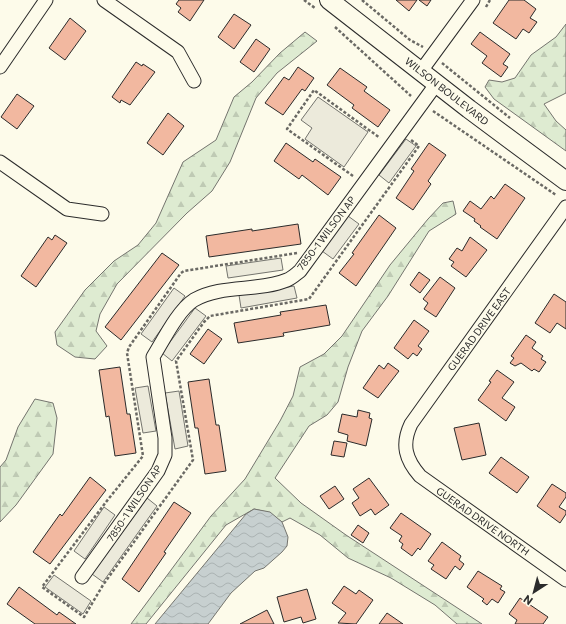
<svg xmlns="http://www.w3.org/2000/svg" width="566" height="624" viewBox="0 0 566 624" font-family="Commissioner,sans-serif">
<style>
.forest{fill:url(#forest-firs);stroke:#74746e}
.parking{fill:#eceadb;stroke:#74746e}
.water{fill:url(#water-waves);stroke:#74746e}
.building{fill:#f2b8a0;stroke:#2b2b2b}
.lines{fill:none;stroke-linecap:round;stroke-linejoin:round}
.minor-casing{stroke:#2b2b2b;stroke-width:15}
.secondary-casing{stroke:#2b2b2b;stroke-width:20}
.path{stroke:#6a6964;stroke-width:2.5;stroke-dasharray:3 2;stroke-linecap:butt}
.minor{stroke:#fdfbea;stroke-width:13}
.secondary{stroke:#fdfbea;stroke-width:18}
.labels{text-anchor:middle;stroke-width:3;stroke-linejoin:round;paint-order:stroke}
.street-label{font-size:10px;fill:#2b2b2b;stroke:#fdfbea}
</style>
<defs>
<pattern id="forest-firs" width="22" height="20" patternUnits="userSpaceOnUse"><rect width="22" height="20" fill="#deebd1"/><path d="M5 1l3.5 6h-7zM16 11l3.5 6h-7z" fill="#bfcab4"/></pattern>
<pattern id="water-waves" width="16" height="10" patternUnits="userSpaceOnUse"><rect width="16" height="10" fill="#c7d0d0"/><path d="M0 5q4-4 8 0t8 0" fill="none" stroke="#abb3b3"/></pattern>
</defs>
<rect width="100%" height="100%" fill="#fdfbea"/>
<g class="forest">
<path d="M566,24v69l-22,11 12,17 10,9v21l-72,-52 -9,-12 4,-7 13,2 13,-4 16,-23 25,-18z"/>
<path d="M305,32l12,9 -40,32 -21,25 -26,64 -18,29 -25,22 -70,71 -17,30 -4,17 11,15 -12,13 -20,-2 -18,-12 -2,-13 30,-42 29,-29 24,-16 18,-22 27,-61 33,-22 18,-43 18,-15 28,-29z"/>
<path d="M453,201l3,13 -27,17 -41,65 -26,35 -14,36 -10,35 -11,13 -18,11 -34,52 26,25 45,32 136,89h-25l-22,-19 -44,-27 -43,-20 -28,-23 -30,-17 -8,4 -15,-10 -13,-3 -28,16 -80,99h-15l80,-108 34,-37 35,-58 13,-25 7,-29 24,-13 18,-18 48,-71 38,-46 15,-16z"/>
<path d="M35,399l18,4 4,15 -4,36 -37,51 -16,17v-55l6,-7 12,-33z"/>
</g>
<g class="parking">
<path d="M318,97l50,35 -24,35 -39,-28 7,-11 -11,-8z"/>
<path d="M406,139l10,7 -27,37 -10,-8z"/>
<path d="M348,216l11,8 -26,35 -11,-8z"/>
<path d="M281,258l2,12 -55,8 -2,-12z"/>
<path d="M294,286l3,12 -56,10 -2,-13z"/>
<path d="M174,288l11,8 -33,46 -11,-8z"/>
<path d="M195,308l11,8 -34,45 -10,-8z"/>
<path d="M148,386l8,45 -13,2 -8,-45z"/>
<path d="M179,391l9,55 -13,3 -10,-56z"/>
<path d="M147,498l10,8 -54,76 -11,-8z"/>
<path d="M104,507l11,8 -30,44 -11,-8z"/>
<path d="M54,575l37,26 -8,13 -38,-27z"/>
</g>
<path class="water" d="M254,509l16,3 12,10 6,15 -1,9 -5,6 -18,16 -9,3 -24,22 -23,31h-53l91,-110z"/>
<g class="building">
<path d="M179,0h25l-14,21 -12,-9 3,-4 -5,-4z"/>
<path d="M396,0h21l-8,11z"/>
<path d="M419,0h12l-4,6z"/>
<path d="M509,0h15l12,9 -6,9 7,4 -8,11 -6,-4 -7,10 -23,-16z"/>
<path d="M234,14l17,11 -17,24 -16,-12z"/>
<path d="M70,18l16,13 -21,29 -16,-12z"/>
<path d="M480,32l30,22 -7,10 5,3 -7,10 -19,-14 5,-7 -16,-12z"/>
<path d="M256,39l14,10 -16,23 -14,-10z"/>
<path d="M136,62l6,4 1,-2 12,8 -25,33 -9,-5 -1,3 -8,-6z"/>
<path d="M298,67l16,11 -9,13 -3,-2 -19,26 -18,-12 19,-26 5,3z"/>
<path d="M340,68l27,19 -3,4 26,19 -12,17 -26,-19 2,-3 -27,-20z"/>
<path d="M17,94l17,12 -17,23 -16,-12z"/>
<path d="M168,113l16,13 -21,29 -16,-12z"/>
<path d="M286,143l27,19 2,-3 26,18 -13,18 -26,-20 -3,4 -25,-18z"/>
<path d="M429,143l17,12 -18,26 3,3 -18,26 -17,-12 18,-27 -3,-2z"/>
<path d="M505,184l20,14 -28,41 -17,-12 1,-1 -7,-5 1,-2 -12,-8 7,-10 11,8 10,-13 3,3z"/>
<path d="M379,215l17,13 -40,58 -17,-13 15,-19 -2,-1z"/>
<path d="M298,224l3,20 -92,13 -3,-21 46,-7v2z"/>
<path d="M55,235l12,8 -31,44 -15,-11 27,-39 4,3z"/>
<path d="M470,237l17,13 -21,27 -15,-11 3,-4 -5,-3 8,-11 5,3z"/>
<path d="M162,253l17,12 -58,75 -16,-13z"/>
<path d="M419,272l11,8 -10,13 -10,-8z"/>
<path d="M440,277l15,11 -19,29 -12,-8 4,-6 -5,-4z"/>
<path d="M554,294l12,8v27l-9,-6 -7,10 -15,-10z"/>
<path d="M326,305l4,20 -47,8 1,3 -46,7 -4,-20 47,-8 -1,-3z"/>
<path d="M414,320l15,11 -11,15 4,3 -5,7 -4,-3 -5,6 -14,-11z"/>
<path d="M208,329l14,10 -18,25 -14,-10z"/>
<path d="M526,335l10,7 -4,6 11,8 -2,3 5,3 -7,10 -5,-3 -2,2 -11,-8 -6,3 -5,-3 4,-5 -3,-2z"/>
<path d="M388,363l11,8 -21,27 -15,-10 16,-23 5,4z"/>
<path d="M120,367l7,47h3l6,39 -21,3 -6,-40 -3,1 -7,-47z"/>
<path d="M497,370l17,12 -12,16 13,9 -9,14 -28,-21 13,-18 -2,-1z"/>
<path d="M209,379l7,46h3l7,46 -21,3 -7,-46h-3l-7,-46z"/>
<path d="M358,410l12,3 -1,5 3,1 -6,27 -19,-5 1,-6 -10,-3 4,-18 15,3z"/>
<path d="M479,423l7,32 -24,5 -8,-32z"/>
<path d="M334,441l13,2 -3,14 -13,-2z"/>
<path d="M501,457l28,20 -12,16 -28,-20z"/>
<path d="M90,477l16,13 -56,74 -17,-12 27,-38 2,2z"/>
<path d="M369,478l20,27 -14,10 -4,-6 -11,7 -8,-13 7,-5 -6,-9z"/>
<path d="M552,484l14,9v4l-7,10 7,4v3l-6,9 -23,-17z"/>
<path d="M335,486l9,13 -15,10 -9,-13z"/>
<path d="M174,502l17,11 -27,39 2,1 -27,39 -17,-13z"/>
<path d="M401,513l30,21 -11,16 -2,-2 -6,8 -11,-8 2,-4 -4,-3 3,-5 -12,-8z"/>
<path d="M358,525l11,8 -6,10 -12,-8z"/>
<path d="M442,542l19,14 -2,4 5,4 -4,6 -5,-4 -9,13 -15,-10 3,-4 -6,-4z"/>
<path d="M478,571l24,15 -2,3 5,3 -7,11 -6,-4 -5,6 -5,-4 2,-2 -17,-12z"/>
<path d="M344,586l12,8 3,-4 14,10 -17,24 -18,-1 8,-10 -14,-10z"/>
<path d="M19,587l38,28 2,-3 17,12h-41l-28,-20z"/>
<path d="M307,589l9,30 -13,4 -2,-6 -17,5 -7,-25z"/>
<path d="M520,598l28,19 -5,7h-28l2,-4 -8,-6z"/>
<path d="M267,610l7,14h-34z"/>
<path d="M387,613l16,11h-24z"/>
</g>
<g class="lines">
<defs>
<g id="minor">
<path d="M104,0l74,52 16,29"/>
<path d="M0,67l46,-67"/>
<path d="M421,71l52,-71"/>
<path d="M0,162l67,47 35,5"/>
<path d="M566,207l-155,217c-10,21 -5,36 9,52l146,104"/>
<path d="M82,577l76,-106 7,-16v-17l-12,-81c10,-16 25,-47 41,-57 28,-16 64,-8 93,-20 5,-2 9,-6 13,-9l137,-188"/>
</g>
<path id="secondary" d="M329,0l140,109 97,72"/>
</defs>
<use href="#minor" class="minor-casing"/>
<use href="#secondary" class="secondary-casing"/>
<g class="path">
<path d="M304,0l11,8"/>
<path d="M362,0l48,40 13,7"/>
<path d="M486,7l4,-7"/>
<path d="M335,27l76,69"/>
<path d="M442,63l68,55"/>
<path d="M433,111l123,84"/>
<path d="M353,176l-66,-47 27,-39 66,48"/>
<path d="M297,253l-113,18 -3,2 -52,74 -2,6 16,103 -37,46 -64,85 42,30 19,-32 90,-125 -17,-99 28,-39 6,-6 99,-17 110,-153 -8,-6"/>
</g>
<use href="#minor" class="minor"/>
<use href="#secondary" class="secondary"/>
</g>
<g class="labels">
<g class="street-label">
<text transform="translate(447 91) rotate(38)" y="4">WILSON BOULEVARD</text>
<text transform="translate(326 233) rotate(-53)" y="4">7850-1 WILSON AP</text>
<text transform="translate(479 329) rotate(-54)" y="4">GUERAD DRIVE EAST</text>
<text transform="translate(134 503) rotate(-56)" y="4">7850-1 WILSON AP</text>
<text transform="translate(483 521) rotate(35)" y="4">GUERAD DRIVE NORTH</text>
</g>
</g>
<g transform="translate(534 592) rotate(216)" stroke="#fdfbea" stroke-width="3" paint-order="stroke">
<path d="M0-3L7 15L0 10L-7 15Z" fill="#2b2b2b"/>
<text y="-6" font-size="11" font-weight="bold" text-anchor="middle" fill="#2b2b2b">N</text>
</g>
</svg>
